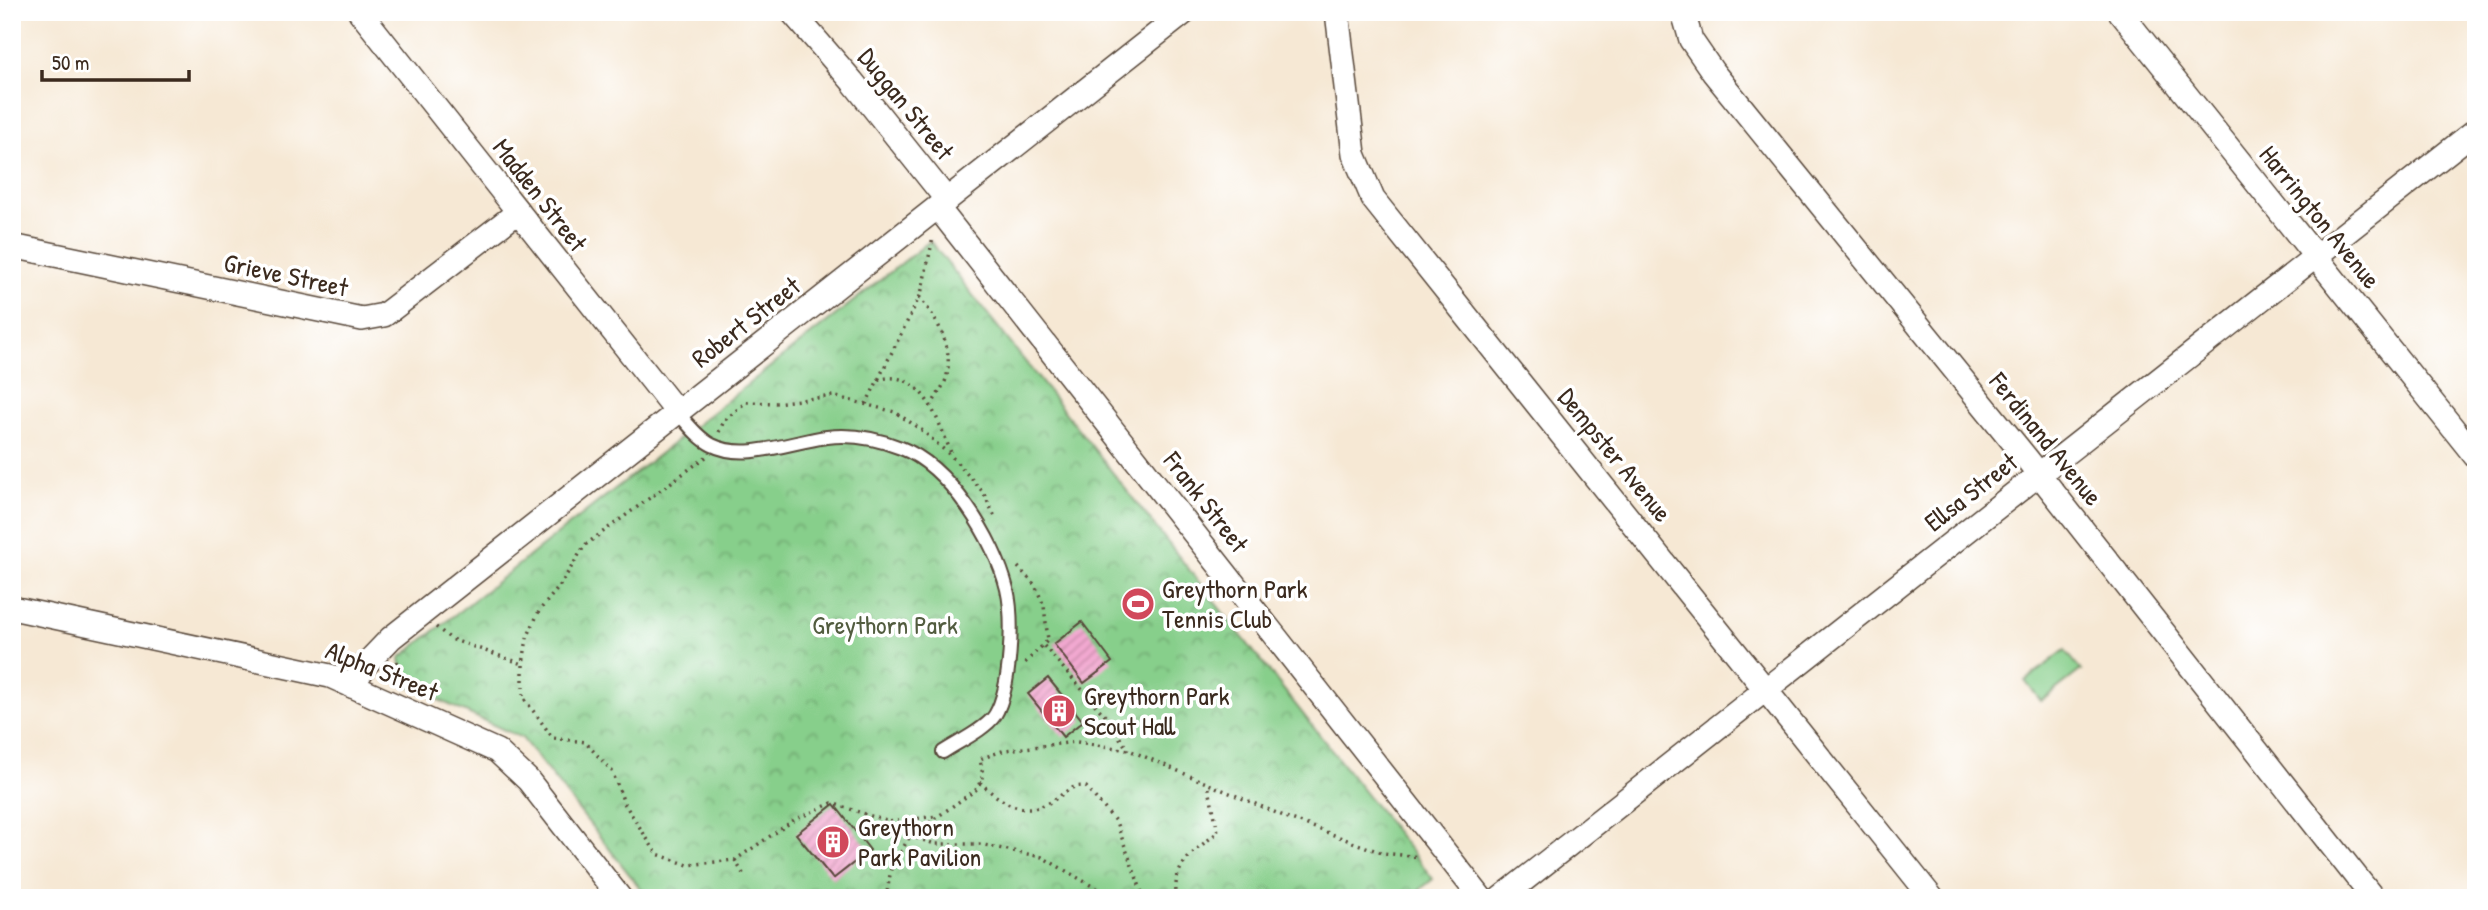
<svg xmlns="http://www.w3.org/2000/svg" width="2488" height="910" viewBox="0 0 2488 910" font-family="'Patrick Hand',sans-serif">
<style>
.grass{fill:#87cf8b;stroke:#617c54;stroke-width:2}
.park{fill:url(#park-crowns);stroke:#617c54;stroke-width:2}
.building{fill:url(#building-hatch)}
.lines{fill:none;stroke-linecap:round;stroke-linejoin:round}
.service-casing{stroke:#574639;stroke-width:16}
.minor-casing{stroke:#574639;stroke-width:26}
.path{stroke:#574639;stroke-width:3.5;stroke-dasharray:2 5;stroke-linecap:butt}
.service{stroke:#fff;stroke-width:12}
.minor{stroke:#fff;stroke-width:23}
.labels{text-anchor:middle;stroke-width:7;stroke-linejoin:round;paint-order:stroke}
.street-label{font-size:26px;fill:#3b2a1e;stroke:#fff}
.poi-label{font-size:26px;fill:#3b2a1e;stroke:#fff;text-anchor:start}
.park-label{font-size:26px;fill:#525c3f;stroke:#fff}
</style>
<defs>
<pattern id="park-crowns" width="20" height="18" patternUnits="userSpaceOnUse" patternTransform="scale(1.75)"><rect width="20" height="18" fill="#87cf8b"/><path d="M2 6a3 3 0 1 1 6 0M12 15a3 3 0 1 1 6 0" fill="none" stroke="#70a871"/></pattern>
<pattern id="building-hatch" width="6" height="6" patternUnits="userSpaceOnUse" patternTransform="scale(1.75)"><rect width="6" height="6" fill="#f3a9d1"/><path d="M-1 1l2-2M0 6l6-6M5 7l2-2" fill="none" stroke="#c68aa9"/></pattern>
</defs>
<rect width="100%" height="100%" fill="#fff"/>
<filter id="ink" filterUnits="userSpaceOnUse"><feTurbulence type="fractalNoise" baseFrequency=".0143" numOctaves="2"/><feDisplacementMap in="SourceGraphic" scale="14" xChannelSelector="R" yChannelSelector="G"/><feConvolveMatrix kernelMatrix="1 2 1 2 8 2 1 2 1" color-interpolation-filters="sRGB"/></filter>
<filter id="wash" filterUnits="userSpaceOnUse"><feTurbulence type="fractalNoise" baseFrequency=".00686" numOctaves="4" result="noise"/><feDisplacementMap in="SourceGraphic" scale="28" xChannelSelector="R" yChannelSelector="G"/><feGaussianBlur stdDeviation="1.57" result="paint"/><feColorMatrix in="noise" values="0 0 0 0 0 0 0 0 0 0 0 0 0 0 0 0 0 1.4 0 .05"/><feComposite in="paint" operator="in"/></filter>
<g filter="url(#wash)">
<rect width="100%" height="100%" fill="#f6e8d4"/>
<path class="grass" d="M2065,650l16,20 -40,31 -16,-20z"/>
<path class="park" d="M930,241l503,638 -24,19h-761l-126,-160 -118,-54 -4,-26z"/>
<g id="blocks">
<g class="building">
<path d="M1082,622l30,40 -28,21 -30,-39z"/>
<path d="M1048,678l35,43 -20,16 -35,-43z"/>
<path d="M834,804l36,46 -37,29 -37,-45z"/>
</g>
</g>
</g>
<g filter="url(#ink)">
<use href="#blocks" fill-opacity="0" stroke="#574639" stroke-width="2"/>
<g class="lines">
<defs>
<path id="service" d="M677,412c10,11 21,26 35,33 34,17 80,-4 115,-8 25,-3 51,2 74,11 48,18 94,92 106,141 7,30 4,99 -12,126 -9,14 -37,27 -52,37"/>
<g id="minor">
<path d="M360,12l317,400"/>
<path d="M792,12l60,69 95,119"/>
<path d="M1337,12l17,142 19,45 559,699"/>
<path d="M1683,12l8,28 22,32 314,387 346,439"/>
<path d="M2120,12l356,445"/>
<path d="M938,208l543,690"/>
<path d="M12,246l350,73 22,-4 8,-6 126,-97"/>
<path d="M12,608l318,68 167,75 31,29 92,118"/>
<path d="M352,686l15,-23 24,-25 794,-626"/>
<path d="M1501,898l975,-768"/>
</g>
</defs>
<use href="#service" class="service-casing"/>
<use href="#minor" class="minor-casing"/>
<g class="path">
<path d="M919,297c18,22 34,48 28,78 -1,9 -11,20 -15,30"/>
<path d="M878,380c45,-14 61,44 74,75"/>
<path d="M866,404l55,-110 12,-56"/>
<path d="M719,432l5,-11 22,-19 29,1 58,-7 62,16 28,19 29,26 31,35 13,27"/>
<path d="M706,457l-121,88 -26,42 -20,24 -12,27 -4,26v33l30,41 32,4 27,29 12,32 33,51 31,11 47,-5 59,-40 38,-17 57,19 48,-6"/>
<path d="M1018,567l17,18 9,21 4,34 -23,23"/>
<path d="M436,627l15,12 72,25"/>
<path d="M1044,646l62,71 22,33"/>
<path d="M397,661l3,23"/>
<path d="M980,782c22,22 47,37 77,16 10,-7 17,-14 29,-11l30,35 28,76"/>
<path d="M910,836l25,8h44l63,13 52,30 29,11"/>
<path d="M735,860l10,17"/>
<path d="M886,898l5,-29 19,-33 67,-47 6,-14 -3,-16 25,-9 72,-8 52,8 157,67 96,36 38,4"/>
<path d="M1153,898l22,-5"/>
<path d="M1177,898c-7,-32 19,-48 41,-66l-10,-48"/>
</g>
<use href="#service" class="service"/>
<use href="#minor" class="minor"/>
</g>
</g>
<defs>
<symbol id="stadium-disc" viewBox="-11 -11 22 22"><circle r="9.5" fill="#d1495b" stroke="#fff"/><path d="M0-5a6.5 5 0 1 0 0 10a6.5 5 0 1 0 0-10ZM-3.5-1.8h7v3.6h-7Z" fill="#fff"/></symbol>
<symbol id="building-disc" viewBox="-11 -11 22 22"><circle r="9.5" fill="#d1495b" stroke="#fff"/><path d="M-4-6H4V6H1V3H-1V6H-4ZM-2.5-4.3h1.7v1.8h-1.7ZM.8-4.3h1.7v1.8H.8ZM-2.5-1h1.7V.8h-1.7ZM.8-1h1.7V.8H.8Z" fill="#fff"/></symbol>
</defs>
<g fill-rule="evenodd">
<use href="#stadium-disc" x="1119" y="585" width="38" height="38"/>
<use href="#building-disc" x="1040" y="692" width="38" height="38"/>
<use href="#building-disc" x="814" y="823" width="38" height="38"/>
</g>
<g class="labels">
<g class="street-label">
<text transform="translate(906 104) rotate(51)" y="9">Duggan Street</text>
<text transform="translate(540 195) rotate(52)" y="9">Madden Street</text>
<text transform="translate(2320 217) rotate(51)" y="9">Harrington Avenue</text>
<text transform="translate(286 275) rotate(12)" y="9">Grieve Street</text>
<text transform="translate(746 322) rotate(-38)" y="9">Robert Street</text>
<text transform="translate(2046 439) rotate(51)" y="9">Ferdinand Avenue</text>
<text transform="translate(1615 455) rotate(51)" y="9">Dempster Avenue</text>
<text transform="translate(1971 492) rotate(-38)" y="9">Ellsa Street</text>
<text transform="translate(1206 502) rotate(52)" y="9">Frank Street</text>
<text transform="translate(382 671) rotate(22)" y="9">Alpha Street</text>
</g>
<g class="poi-label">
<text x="1162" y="598">Greythorn Park<tspan x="1162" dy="30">Tennis Club</tspan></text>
<text x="1084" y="705">Greythorn Park<tspan x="1084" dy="30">Scout Hall</tspan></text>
<text x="858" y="836">Greythorn<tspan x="858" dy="30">Park Pavilion</tspan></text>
</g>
<g class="park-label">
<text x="885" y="634">Greythorn Park</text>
</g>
</g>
<rect width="2488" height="910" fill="none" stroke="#fff" stroke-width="42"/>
<path d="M42 70v10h147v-10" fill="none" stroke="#3b2a1e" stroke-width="3.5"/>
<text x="52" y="70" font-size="21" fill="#3b2a1e" stroke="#ffffff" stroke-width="5" paint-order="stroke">50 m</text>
</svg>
